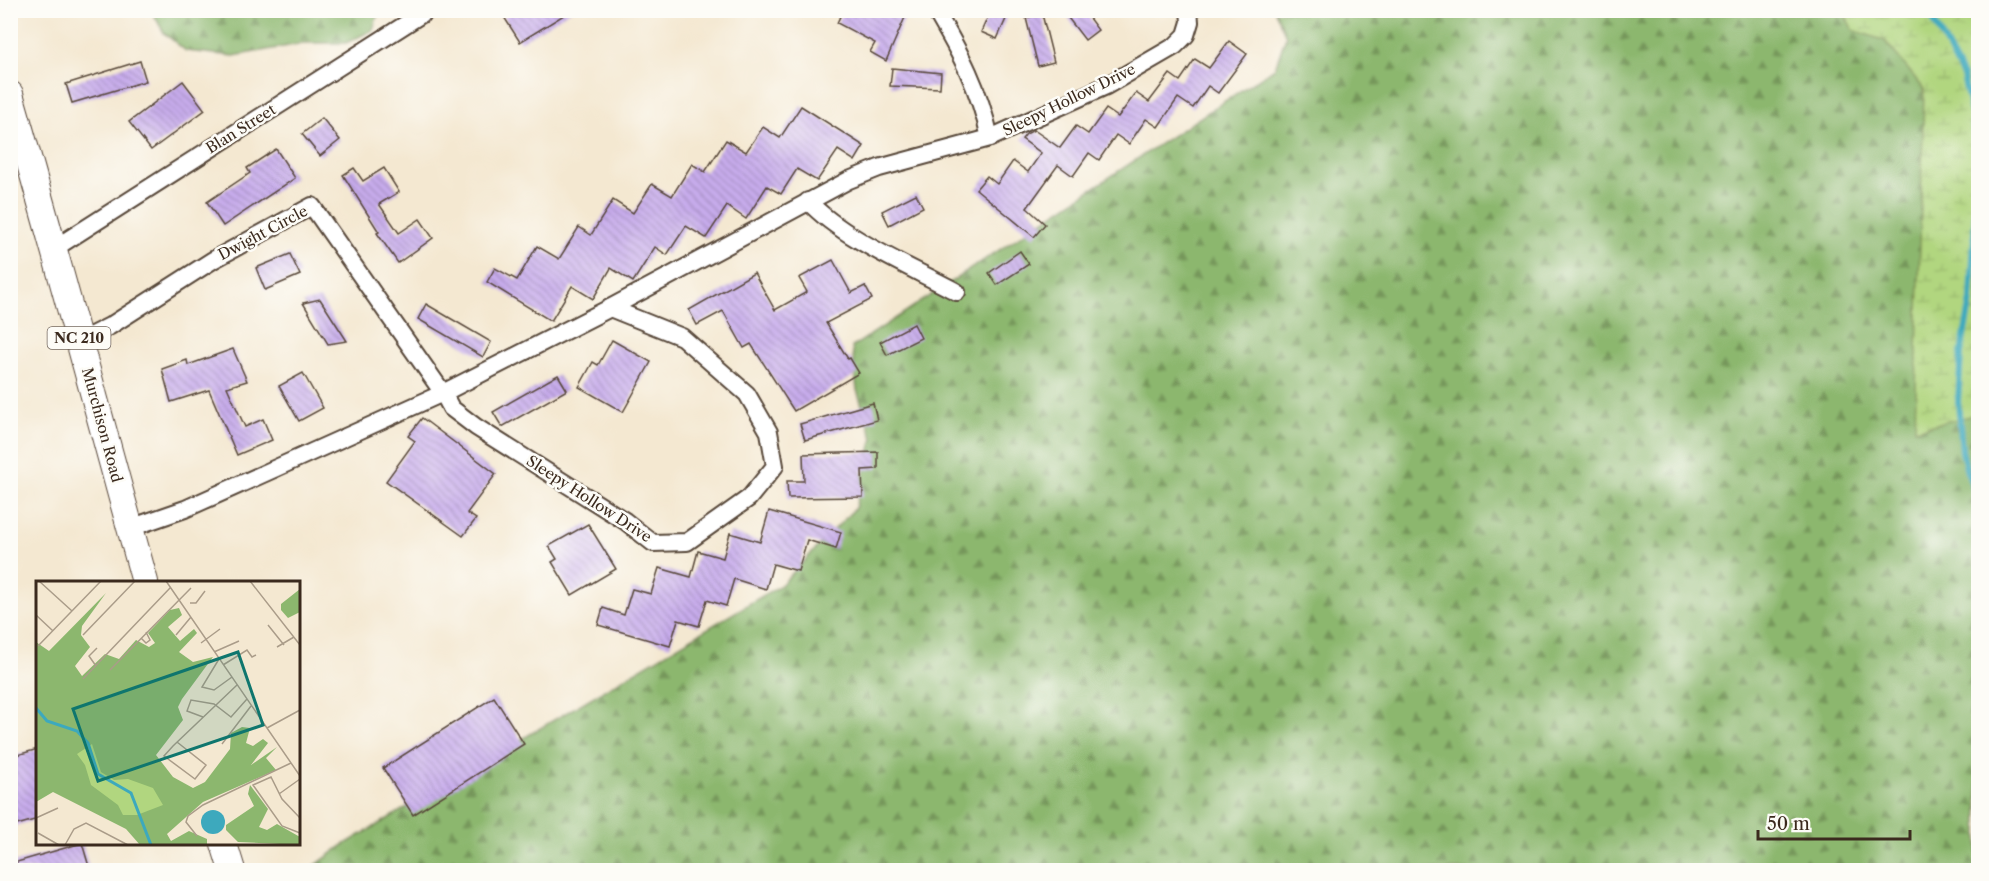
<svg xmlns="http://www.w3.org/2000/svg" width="1989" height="881" viewBox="0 0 1989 881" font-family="'Libre Caslon Text',serif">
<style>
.forest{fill:url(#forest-firs);stroke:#647046;stroke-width:1.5}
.wetland{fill:url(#wetland-marsh);stroke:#76804e;stroke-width:1.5}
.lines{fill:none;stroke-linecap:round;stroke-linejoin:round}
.stream{stroke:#3da9bd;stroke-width:6}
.building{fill:url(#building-back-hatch)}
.minor-casing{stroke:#574639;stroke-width:20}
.primary-casing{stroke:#574639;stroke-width:28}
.minor{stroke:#fff;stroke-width:16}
.primary{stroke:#fff;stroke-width:26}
.labels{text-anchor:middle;stroke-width:5;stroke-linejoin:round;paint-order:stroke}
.shield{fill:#fdfcf7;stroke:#75695f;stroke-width:1.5}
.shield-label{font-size:14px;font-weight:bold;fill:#3b2a1e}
.street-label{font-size:15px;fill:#3b2a1e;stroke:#fdfcf7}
.inset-river{fill:none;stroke:#3da9bd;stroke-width:3}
.inset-road{fill:none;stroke:#aa9c89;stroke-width:1.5}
.view{fill:#0f766e;fill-opacity:0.15;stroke:#0f766e;stroke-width:3}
.inset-edge{fill:none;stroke:#3b2a1e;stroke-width:3}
</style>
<defs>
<pattern id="forest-firs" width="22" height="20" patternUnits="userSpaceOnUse" patternTransform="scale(1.5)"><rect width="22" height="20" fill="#8cb76e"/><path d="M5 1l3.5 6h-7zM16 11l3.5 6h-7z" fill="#74955a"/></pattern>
<pattern id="wetland-marsh" width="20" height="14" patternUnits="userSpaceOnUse" patternTransform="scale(1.5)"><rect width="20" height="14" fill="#b1d67f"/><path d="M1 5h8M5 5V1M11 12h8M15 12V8" fill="none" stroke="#99b86d"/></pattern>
<pattern id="building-back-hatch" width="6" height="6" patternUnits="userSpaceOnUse" patternTransform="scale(1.5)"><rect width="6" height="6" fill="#c7acec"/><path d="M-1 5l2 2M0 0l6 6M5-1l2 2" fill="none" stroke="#a38cbf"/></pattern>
</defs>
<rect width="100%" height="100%" fill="#fdfcf7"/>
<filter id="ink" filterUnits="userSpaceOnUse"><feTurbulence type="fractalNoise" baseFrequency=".0167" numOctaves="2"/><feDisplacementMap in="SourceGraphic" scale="12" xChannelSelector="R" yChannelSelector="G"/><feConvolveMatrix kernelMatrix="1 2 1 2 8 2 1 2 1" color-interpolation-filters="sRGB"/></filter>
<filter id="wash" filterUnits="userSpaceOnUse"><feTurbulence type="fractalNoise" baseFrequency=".008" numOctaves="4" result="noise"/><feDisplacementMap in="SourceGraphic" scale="24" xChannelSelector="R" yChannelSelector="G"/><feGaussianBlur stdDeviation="1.35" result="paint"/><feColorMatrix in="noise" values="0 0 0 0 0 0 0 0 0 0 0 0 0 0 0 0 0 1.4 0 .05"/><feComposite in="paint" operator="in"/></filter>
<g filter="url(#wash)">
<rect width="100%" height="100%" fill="#f4e8d1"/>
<g class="forest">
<path d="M152,11h227l-6,19 -27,13h-41l-71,13 -48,-5 -22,-18z"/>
<path d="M1275,11h703v859h-1669l33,-24 439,-261 74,-77 18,-70 -16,-48 -5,-43 423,-279 11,-32z"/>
</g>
<path class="wetland" d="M1842,11h136v403l-63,15 9,-340 -39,-48 -32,-11z"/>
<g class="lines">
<path class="stream" d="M1926,10l5,6 32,60 10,44 4,56 -6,124 -10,53 -3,48 4,50 5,21 11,28"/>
</g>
<g id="blocks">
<g class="building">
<path d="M515,10h57l-52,32 -16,-25z"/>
<path d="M843,10h54l9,5 -20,46 -16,-9 5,-9 -38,-20z"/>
<path d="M991,10h19l-13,29 -16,-7z"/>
<path d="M1062,10h21l15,20 -13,10z"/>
<path d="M1042,14l12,48 -16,4 -12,-48z"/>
<path d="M1229,41l18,13 -29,39 -10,-7 -15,22 -15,-10 -20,29 -12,-8 -17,25 -13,-9 -17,25 -10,-7 -16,23 -15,-11 -31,43 18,16 -11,13 -58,-48 11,-13 10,8 16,-23 15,11 13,-19 -19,-14 4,-5 8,-4 26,18 16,-22 12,8 18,-25 12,8 18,-24 13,9 21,-28 10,7 15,-22 14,9z"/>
<path d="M140,61l6,20 -74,22 -6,-19z"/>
<path d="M892,68l49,5 -1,15 -50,-2z"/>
<path d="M183,81l22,29 -54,40 -22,-28z"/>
<path d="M801,106l63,40 -9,15 -17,-11 -21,31 -20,-12 -16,25 -14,-8 -21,33 -19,-13 -21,32 -20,-12 -19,29 -12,-8 -22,35 -22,-14 -18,31 -21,-13 -21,35 -64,-39 8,-14 22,12 20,-34 22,13 20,-32 12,8 22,-35 20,13 19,-29 20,12 20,-32 13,8 21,-32 20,12 17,-25 17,11z"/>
<path d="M322,118l18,22 -20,16 -18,-22z"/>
<path d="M276,149l19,29 -72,48 -16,-24 43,-29 -3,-5z"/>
<path d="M354,168l9,13 21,-13 15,24 -20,12 20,29 21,-14 13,19 -35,25 -21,-30 2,-1 -36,-57z"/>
<path d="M916,194l7,13 -34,18 -7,-14z"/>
<path d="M1020,251l9,13 -32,21 -8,-12z"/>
<path d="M290,254l10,21 -35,15 -9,-22z"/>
<path d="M833,260l18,33 14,-7 7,13 -46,24 22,36 2,-1 9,15 -65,38 -43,-67 -7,4 -21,-37 -26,14 -8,-15 65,-37 21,37 32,-18 -8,-14z"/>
<path d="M320,299l27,42 -19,3 -25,-41z"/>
<path d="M426,304l65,38 -8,15 -65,-38z"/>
<path d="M914,324l7,14 -34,17 -7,-13z"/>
<path d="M612,340l39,22 -28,50 -44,-25 14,-25 5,3z"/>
<path d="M233,349l14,32 -20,6 18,40 18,-8 9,21 -35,15 -28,-65 -38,12 -9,-33 25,-9 1,5z"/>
<path d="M303,373l20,35 -24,13 -20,-35z"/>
<path d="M558,375l9,15 -65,37 -9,-15z"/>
<path d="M873,403l4,17 -72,20 -5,-16z"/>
<path d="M422,418l74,56 -29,39 9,6 -13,17 -77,-55 29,-40 -7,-5z"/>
<path d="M878,452v17l-16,1 1,27 -75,1 -1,-17h17l-1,-27z"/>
<path d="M769,511l72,21 -5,17 -29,-9 -9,31 -25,-7 -7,25 -32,-10 -8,27 -19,-6 -8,26 -21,-6 -8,26 -72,-21 5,-17 21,7 8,-26 19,5 8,-26 32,9 7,-26 25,7 7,-25 30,9z"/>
<path d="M588,524l28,45 -44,26 -20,-33 5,-3 -8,-13z"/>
<path d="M494,697l30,47 -111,71 -30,-47z"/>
<path d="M38,749v70l-28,8v-70z"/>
<path d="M82,843l8,27h-80v-6z"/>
</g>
</g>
</g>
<g filter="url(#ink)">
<use href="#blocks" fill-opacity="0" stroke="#574639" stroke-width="1.5"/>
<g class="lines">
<defs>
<g id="minor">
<path d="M935,10c26,44 44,78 55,128"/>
<path d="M808,201c35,38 103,66 149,91"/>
<path d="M55,248l373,-238"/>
<path d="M80,341l30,-15 103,-66 99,-54 131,187 8,15 25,19 149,94 28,22 34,-1 62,-44 26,-32 -6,-34 -22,-38 -65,-57 -72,-29"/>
<path d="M130,528l55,-19 258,-116 167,-85 239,-128 30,-12 111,-30 116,-52 69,-40 11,-11 4,-13 -1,-12"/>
</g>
<g id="primary">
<path d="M10,94c47,162 90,326 135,488"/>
<path d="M224,844l8,26"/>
</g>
</defs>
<use href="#minor" class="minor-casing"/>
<use href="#primary" class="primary-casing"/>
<use href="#minor" class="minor"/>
<use href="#primary" class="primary"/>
</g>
</g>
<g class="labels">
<rect class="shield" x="47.5" y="327" width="63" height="22" rx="4.5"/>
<g class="shield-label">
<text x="79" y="343">NC 210</text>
</g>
<g class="street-label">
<text transform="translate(1069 100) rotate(-26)" y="5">Sleepy Hollow Drive</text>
<text transform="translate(241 129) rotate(-32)" y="5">Blan Street</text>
<text transform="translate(263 233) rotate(-28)" y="5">Dwight Circle</text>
<text transform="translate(102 425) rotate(75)" y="5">Murchison Road</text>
<text transform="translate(589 499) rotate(33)" y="5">Sleepy Hollow Drive</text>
</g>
</g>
<g transform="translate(36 581)">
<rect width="264" height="264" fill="#f4e8d1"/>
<path d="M264,8v23l-12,6 -7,-8v-6zM70,12l-24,33 -1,9 9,12 -15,19 7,10 23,-22 14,5 17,-19 13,7 6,-4 -7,-10 22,-23 9,-2 3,7 -14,12 12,14 14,-12 3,4 -18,19 14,10 20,-5 -31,42 -4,8 5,13 -27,35 17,22 20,11 12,-6 25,-33 1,-16 11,-6 8,1 -4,15 7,3 10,-7 5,4 -17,22 26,-18 -11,11 10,12 -73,32 -36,32 4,7 18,-10 18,8v6h-67l-14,-16 -73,-37 -17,10v-160l13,9zM214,204l18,24 -9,18 8,3 10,-6 23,13v8l-62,-3 -12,-12v-5l28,-19 -6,-12z" fill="#8cb76e"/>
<path d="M56,163l9,28 13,8 14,-1 25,9 10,17 -26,10h-14l-5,-10 -27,-20 -6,-20 -8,-11z" fill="#b1d67f"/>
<path d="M165 241a12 12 0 1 1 24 0a12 12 0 1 1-24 0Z" fill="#3da9bd"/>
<path class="inset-river" d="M0,127l11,13 30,10 11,12 10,31 33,19 20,52"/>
<path class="inset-road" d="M3,0l33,30M130,0l134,195M214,0l50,64M154,22h6l9,-12M0,34l17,16M232,44l16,20M47,54l52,-54M140,54l15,-18M105,57l5,5 4,-3 -4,-8M165,62l19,-14M2,65l63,-65M241,66l17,-10M178,71l25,-11M183,78l-17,28 12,3 18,-13M187,84l24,-15 5,7 4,-2M60,85l-7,-10 8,-8M74,89l81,-82M47,98l87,-91M167,136l-16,-6 4,-11 23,4 17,13 16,-18M231,147l33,-18M141,161l29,23 -11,14 -31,-23 9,-10 64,-61M186,163l29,-38M243,213l21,-15M0,237l22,-10M264,237l-18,-19 -11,-22 -18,8 29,41 18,7M2,252l21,12M161,255l-11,-14 2,-6 15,-11 88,-42M29,264l9,-16 12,-6 42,22"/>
<path class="view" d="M202,71l25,73 -165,56 -25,-72z"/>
<rect width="264" height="264" class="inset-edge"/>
</g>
<rect width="1989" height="881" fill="none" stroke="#fdfcf7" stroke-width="36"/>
<path d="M1758 830v9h152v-9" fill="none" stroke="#3b2a1e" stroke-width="3"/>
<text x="1767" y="830" font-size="18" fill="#3b2a1e" stroke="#fdfcf7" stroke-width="4.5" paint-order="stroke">50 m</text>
</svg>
